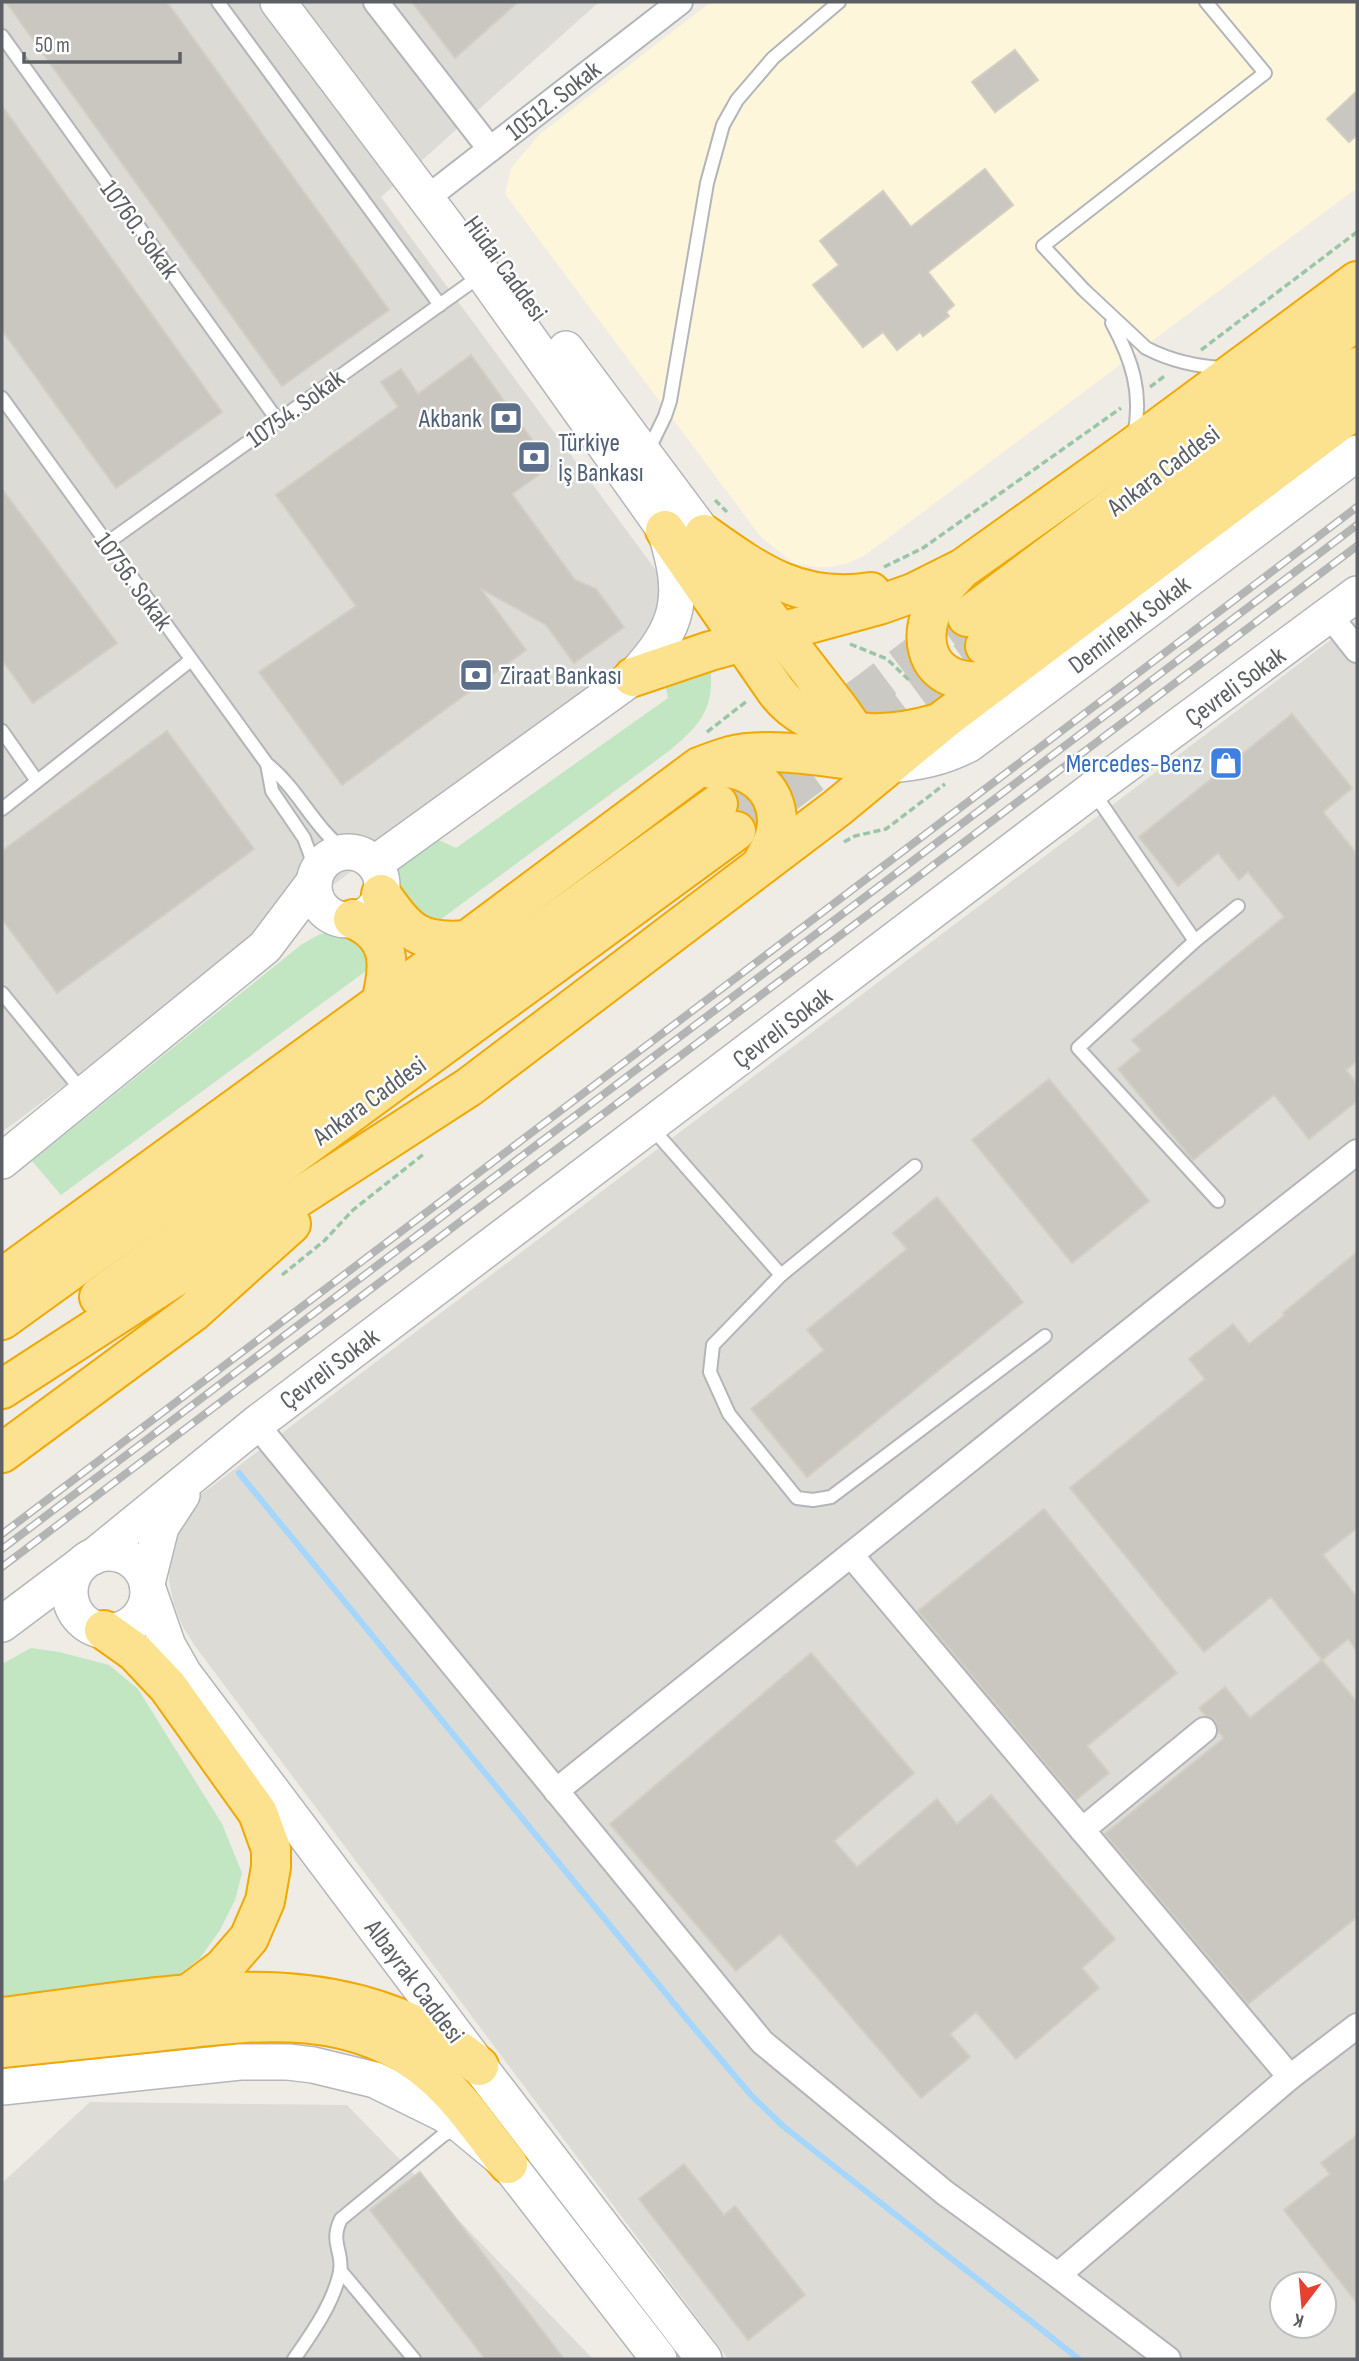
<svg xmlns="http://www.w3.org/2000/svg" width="1359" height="2361" viewBox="0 0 1359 2361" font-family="'Sofia Sans Condensed',sans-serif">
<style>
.commercial{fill:#fdf6da}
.industrial{fill:#dddbd6;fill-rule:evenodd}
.green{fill:#c1e6c1}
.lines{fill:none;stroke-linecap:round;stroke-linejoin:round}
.stream{stroke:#a5d6fe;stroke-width:6}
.building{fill:#cac7c1;stroke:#d3cec2;stroke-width:2}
.highway-tunnel{stroke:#cac9c4;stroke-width:38;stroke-dasharray:38 19;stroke-linecap:butt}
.lane-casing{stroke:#b2b5b9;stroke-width:16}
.street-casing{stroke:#b2b5b9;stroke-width:28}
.secondary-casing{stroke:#b3b7bb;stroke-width:38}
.highway-casing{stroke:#f0a803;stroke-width:42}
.path{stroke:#9ac6a7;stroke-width:3.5;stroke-dasharray:7 3.5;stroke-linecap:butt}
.lane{stroke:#fff;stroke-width:12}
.street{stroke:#fff;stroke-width:24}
.secondary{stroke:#fff;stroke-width:35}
.highway{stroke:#fce18e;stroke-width:38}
.rail-casing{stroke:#b3b4b4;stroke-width:8}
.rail{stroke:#fff;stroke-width:5;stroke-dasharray:16;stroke-linecap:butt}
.labels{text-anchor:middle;stroke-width:5;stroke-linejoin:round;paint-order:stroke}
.street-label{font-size:26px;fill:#5c6064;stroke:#fff}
.service-label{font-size:26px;fill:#4e5e75;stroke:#fff;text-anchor:start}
.shop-label{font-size:26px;fill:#366cbe;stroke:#fff;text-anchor:end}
</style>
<rect width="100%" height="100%" fill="#eeece4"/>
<path class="commercial" d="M711,2h645l1,186 -493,368 -18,8 -15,3h-16l-22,-4 -33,-27 -255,-342 6,-26 29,-34z"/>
<g class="industrial">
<path d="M2,2h597l-218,195 310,421 -689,514z"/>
<path d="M1357,620v1739h-629l-533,-713 -12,-19 -9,-22 -5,-24v-24l18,-52zM1282,2284h42v42h-42z"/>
<path d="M90,2102l257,3 246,254h-591v-176z"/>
</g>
<g class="green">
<path d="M710,662c5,45 -7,61 -41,89l-236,174 -30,-24 -13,-40 40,-25 26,12 212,-150 -5,-24z"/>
<path d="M331,933c24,1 33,13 39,35l-309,227 -29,-34 269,-216 19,-11z"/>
<path d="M31,1648l28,4 50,13 29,24 84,135 20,49 -7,27 -15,30 -20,28 -23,18 -175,22v-334z"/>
</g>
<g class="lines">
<path class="stream" d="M239,1473l451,550 61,72 32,31 296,233"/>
</g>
<g class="building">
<path d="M6,2h161l222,308 -107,76z"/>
<path d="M412,2h106l-63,56z"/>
<path d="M1015,50l23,30 -43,32 -23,-30z"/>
<path d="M1357,91v44l-8,7 -22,-23z"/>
<path d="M2,106l220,306 -106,76 -114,-158z"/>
<path d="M985,169l28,36 -85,67 26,33 -8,7 3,4 -26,20 -3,-4 -23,18 -14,-18 -20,15 -50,-62 26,-20 -19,-24 63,-50 28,36z"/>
<path d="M471,355l80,111 -39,28 63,86 21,9 28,38 -50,36 -28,-38 -66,-37 46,62 -184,135 -83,-113 97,-66 -80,-111 122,-88 -17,-25 20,-13 17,25z"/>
<path d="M2,489l115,154 -84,60 -31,-43z"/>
<path d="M1292,714l60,74 -29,24 34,42v207l-11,9 11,14v17l-48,38 -35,-44 -81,65 -75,-91 23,-19 -9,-10 152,-123 -36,-45 -9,8 -21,-27 -40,33 -39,-49z"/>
<path d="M167,731l87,118 -197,144 -55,-74v-68z"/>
<path d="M1049,1079l100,122 -77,62 -100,-123z"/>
<path d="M937,1197l86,105 -216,175 -56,-68 73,-59 -17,-20 100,-81 -14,-16z"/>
<path d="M1357,1252v276l-34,27 34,42v54l-9,-12 -26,21 -51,-63 -67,55 -134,-164 135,-109 -16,-20 44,-35 16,20 36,-29 -2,-2z"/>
<path d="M1044,1509l133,164 -90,73 22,27 -33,27 -158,-189z"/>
<path d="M811,1653l103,120 -80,68 23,26 80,-68 20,25 34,-29 124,144 -33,29 17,20 -83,71 -40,-47 -26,22 20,23 -49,41 -141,-164 -44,37 -126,-147z"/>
<path d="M1322,1660l35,42v215l-109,87 -143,-170 119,-96 -6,-7 -3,-11 -9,-4 -7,-8 26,-21 25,31z"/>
<path d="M1357,2135v168l-73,-93 46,-36 -9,-11z"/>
<path d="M684,2164l40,51 11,-9 70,89 -57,45 -109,-141z"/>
<path d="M420,2172l98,127 46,60h-79l-17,-22 -98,-127z"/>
</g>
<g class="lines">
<g class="highway-tunnel">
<path d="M718,804l249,-187"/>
<path d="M736,831l249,-185"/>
</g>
<defs>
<g id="lane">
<path d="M218,2l222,303"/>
<path d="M1206,2l59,71 -222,173 41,44 62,58c25,13 53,19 80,20"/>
<path d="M2,36l276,385"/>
<path d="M1112,323c20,37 31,70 22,112"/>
<path d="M2,398l265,366c32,25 47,65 80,88"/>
<path d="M648,451l17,-35 5,-15 37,-218 16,-58 14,-25 36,-42 66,-56"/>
<path d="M107,543l373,-267"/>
<path d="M2,731l35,50"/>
<path d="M267,764l5,27 32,47 6,16 5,22"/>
<path d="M1094,793l101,148"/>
<path d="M2,809l189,-149"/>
<path d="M2,993l80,98"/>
<path d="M651,1127l130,148"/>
<path d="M915,1166l-134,109 -68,70 -3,27 19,42 68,84 16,2 18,-3 214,-161"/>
<path d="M1218,1201l-140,-153 117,-107 43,-35"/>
<path d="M340,2270l74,89"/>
<path d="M294,2359c18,-26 39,-55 46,-87 4,-20 -11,-29 1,-53l101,-83 15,-9"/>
</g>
<g id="street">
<path d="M376,2l114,147"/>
<path d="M427,198l253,-196"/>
<path d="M1330,616l27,34"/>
<path d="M256,1424l506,618 183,151 107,78 116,88"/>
<path d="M851,1555l439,522"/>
<path d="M556,1791l624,-500 177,-139"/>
<path d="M1082,1830l122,-100"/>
<path d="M1058,2275l232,-198 67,-51"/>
</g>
<g id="secondary">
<path d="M278,2l205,272 182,256c21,67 16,95 -32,147l-259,187"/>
<path d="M566,349l138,185"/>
<path d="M887,765c30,-2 56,-7 82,-21l388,-291"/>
<circle cx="348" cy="886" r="34"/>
<path d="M2,1161l263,-214 49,-65"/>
<circle cx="109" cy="1592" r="39"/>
<path d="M93,1557l163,-133 836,-634 265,-196"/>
<path d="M147,1583l14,-56 21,-32"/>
<path d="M148,1589l20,57 16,28 295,392 225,293"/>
<path d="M2,1624l80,-60"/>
<path d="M2,2087l238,-25h48l25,3 62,15 67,33 19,12 47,39 151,195"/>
</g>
<g id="highway">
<path d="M665,530l111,161c36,47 105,49 159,33"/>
<path d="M704,534c55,39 96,69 167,58"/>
<path d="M722,557l118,153 9,13 7,24"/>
<path d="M957,574c-50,49 -40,121 41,105"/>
<path d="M967,617l195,-146 195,-151"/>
<path d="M985,646l372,-279"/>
<path d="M633,677l77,-26 169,-46 34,-12 50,-25 167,-119 227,-168"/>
<path d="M711,769c35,-6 67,17 66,55 -1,15 -9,28 -16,41"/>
<path d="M381,894c27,38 37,50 86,46"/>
<path d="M353,919c40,17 37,48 28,83"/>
<path d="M2,1278l465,-338 232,-173c10,-4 21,-8 31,-11 43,-11 112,4 157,9"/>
<path d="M99,1297l637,-466"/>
<path d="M2,1320l716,-516"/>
<path d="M2,1389l467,-302 368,-279 109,-90 411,-310"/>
<path d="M2,1453l191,-141 98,-88"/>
<path d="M104,1630l31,22 33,35 90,126 13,36v18l-6,34 -16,37 -26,30 -36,27"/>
<path d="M2,2017c160,-19 341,-65 477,49"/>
<path d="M2,2048c51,-5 102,-11 153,-16 96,-11 198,-27 278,43 29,25 51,59 75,89"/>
</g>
</defs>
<use href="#lane" class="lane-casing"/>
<use href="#street" class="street-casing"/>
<use href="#secondary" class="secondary-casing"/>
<use href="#highway" class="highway-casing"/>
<g class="path">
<path d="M1201,350l156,-118"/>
<path d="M1150,387l16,-12"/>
<path d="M715,500l12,12"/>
<path d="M884,567l39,-19 198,-140"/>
<path d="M850,644l37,15 24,23"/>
<path d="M707,732l40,-31"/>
<path d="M844,842l11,-6 31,-7 59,-45"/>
<path d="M282,1275l42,-34 29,-31 72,-57"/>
</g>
<use href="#lane" class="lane"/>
<use href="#street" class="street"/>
<use href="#secondary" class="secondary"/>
<use href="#highway" class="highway"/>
<defs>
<g id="rail">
<path d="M2,1534l1355,-1027"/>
<path d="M2,1549l1355,-1024"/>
<path d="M2,1567l1355,-1021"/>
</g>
</defs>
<use href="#rail" class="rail-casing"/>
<use href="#rail" class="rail"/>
</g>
<defs>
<symbol id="bank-square" viewBox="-11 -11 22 22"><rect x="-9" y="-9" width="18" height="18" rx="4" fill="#5c6f8a" stroke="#fff"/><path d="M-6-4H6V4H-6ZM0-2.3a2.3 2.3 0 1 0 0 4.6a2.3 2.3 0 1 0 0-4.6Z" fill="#fff"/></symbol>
<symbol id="shop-square" viewBox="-11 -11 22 22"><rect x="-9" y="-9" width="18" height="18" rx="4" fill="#3f7fe0" stroke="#fff"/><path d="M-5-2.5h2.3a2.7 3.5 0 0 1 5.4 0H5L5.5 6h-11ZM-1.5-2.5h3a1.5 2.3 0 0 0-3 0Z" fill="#fff"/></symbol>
</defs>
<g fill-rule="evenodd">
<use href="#bank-square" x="487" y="399" width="38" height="38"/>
<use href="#bank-square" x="515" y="438" width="38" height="38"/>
<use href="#bank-square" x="457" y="656" width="38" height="38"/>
<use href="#shop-square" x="1207" y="744" width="38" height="38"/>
</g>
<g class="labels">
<g class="street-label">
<text transform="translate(553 100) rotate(-38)" y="9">10512. Sokak</text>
<text transform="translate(140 229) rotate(54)" y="9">10760. Sokak</text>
<text transform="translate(506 268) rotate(54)" y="9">Hüdai Caddesi</text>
<text transform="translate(295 408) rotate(-36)" y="9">10754. Sokak</text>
<text transform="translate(1163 470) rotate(-37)" y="9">Ankara Caddesi</text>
<text transform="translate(134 581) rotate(54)" y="9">10756. Sokak</text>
<text transform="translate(1129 624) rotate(-37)" y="9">Demirlenk Sokak</text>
<text transform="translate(1235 686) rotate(-36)" y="9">Çevreli Sokak</text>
<text transform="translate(782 1027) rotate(-37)" y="9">Çevreli Sokak</text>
<text transform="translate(369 1100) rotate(-36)" y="9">Ankara Caddesi</text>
<text transform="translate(329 1368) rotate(-37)" y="9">Çevreli Sokak</text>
<text transform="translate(415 1981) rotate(53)" y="9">Albayrak Caddesi</text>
</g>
<g class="service-label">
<text x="482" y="427" text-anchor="end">Akbank</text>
<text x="558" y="451">Türkiye<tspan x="558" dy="30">İş Bankası</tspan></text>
<text x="500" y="684">Ziraat Bankası</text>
</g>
<g class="shop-label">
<text x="1202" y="772">Mercedes-Benz</text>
</g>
</g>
<rect width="1359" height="2361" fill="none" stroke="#5c6064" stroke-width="7"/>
<g transform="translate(1303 2305) rotate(196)"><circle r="33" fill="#ffffff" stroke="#bebfc1" stroke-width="2"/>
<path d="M0-5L12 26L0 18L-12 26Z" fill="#e74231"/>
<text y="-10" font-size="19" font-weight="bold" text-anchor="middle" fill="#5c6064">K</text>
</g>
<path d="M24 52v10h156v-10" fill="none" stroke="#5c6064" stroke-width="3.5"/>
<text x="35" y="52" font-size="21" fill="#5c6064" stroke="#ffffff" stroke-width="5" paint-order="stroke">50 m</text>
</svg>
